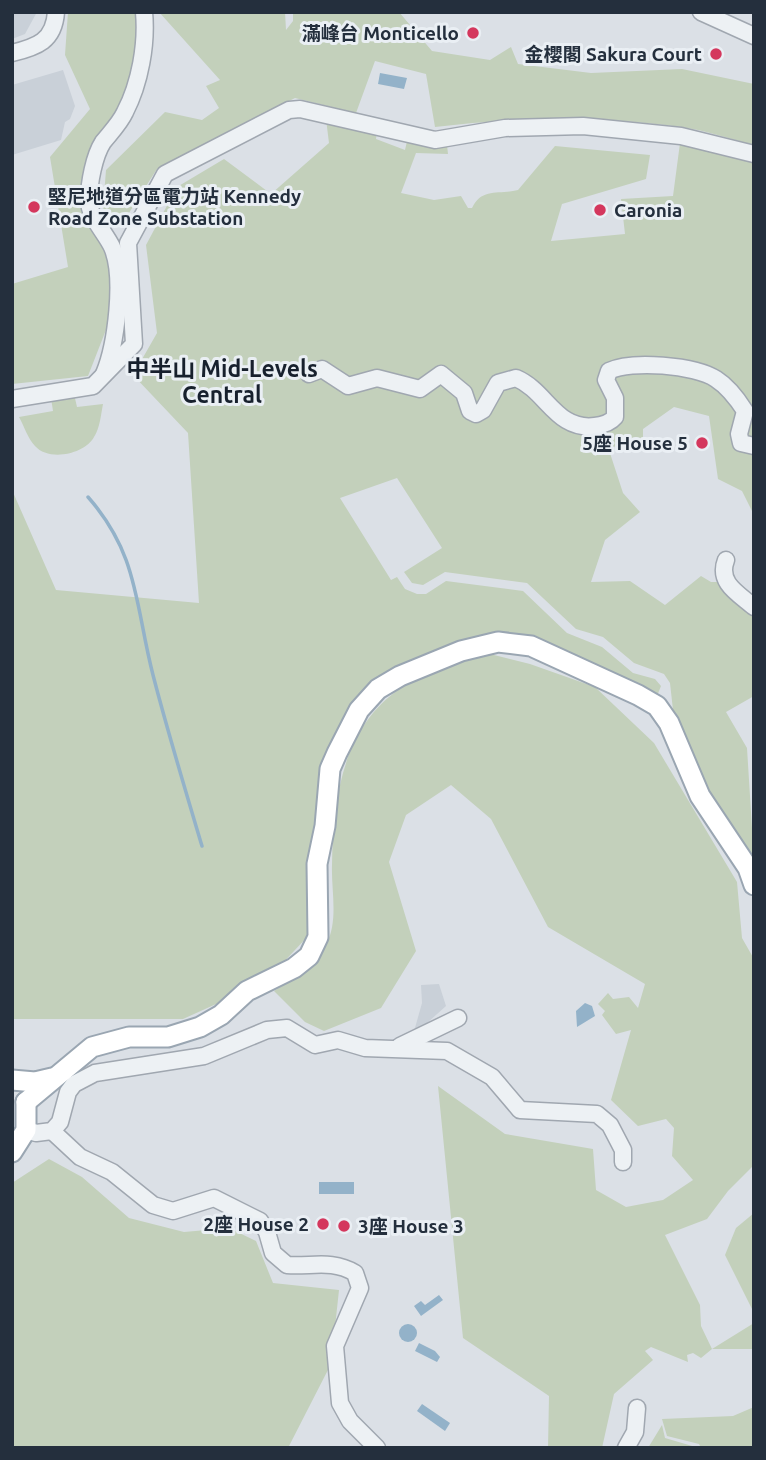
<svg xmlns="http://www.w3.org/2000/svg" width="766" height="1460" viewBox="0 0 766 1460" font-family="Ubuntu,'Noto Sans TC',sans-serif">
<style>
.built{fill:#c9d0d8}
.green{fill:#c3d0bb}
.water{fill:#93b2c9}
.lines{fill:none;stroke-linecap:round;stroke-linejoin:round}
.stream{stroke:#93b2c9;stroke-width:3.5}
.minor-casing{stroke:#a0a7b0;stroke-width:19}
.major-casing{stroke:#9aa6b2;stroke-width:23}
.minor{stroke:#edf1f4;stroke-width:16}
.major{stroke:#fff;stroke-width:19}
.poi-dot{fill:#d4375d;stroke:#eaeff4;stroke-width:2.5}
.labels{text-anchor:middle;stroke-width:6;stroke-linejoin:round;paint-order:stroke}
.poi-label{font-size:19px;font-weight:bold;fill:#242f3d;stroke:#eaeff4;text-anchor:end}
.quarter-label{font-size:23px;font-weight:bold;fill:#17202d;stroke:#eaeff4}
</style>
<rect width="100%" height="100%" fill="#dbe0e6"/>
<g class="built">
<path d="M12,12h25l-12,22 -13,5z"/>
<path d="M63,70l12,36 -5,13 -5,3 -4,18 -49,15v-70z"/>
<path d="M439,984l7,22 -19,17v6l-14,6 9,-32 -1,-18z"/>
</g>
<g class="green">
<path d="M68,12h68l3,37 -15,61 -40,86 25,69 2,52 -23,59 -76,8v-100l56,-17 -18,-110 40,-48 -25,-54z"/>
<path d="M159,12h126l1,18 7,-9v-9h106l33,39 58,9 21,-13 7,17 73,9 91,-4 72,15v61c-24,-6 -49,-15 -73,-18 -83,-11 -163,-10 -246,0l-9,-53 -51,-13 -19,52 -61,-15 -138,71 -37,58 -17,-19 3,-38 59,-58 37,8 17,-12 -13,-22 14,-6z"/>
<path d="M326,119l51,12 -1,8 29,11 3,-13 39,8 1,9 -32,-1 -15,40 33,7 27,-4 7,12h4c10,-21 27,-13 46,-18l37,-44 95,9 -4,24 -84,25 -11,37 74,-7 -4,-35 52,-3 7,-53 74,18v354l-12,-24 -24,-12 -9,-63 -35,-9 -31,22v16l-35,2 15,46 17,19 -35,28 -14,42 39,-1 35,24 36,-29 10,6h10l33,34v80l-28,16 21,36 7,112 -50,-76 -31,-74 -3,-27 -6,-9 -30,-11 -31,-26 -27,-8 -49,-46 -82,-11 -22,13 -11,-2 -8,-11 38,-24 -45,-70 -57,20 51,82 6,-3 8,12 12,5h9l20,-13 77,10 44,42 35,14 31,26 22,6 6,7 -4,10 -102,-51 -43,-11 -45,4 -71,29 -53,53 -34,215 -44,47 -82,37h-171v-529l44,100 143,13 -11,-170 -55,-58 24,-42 -11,-88 31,-58 47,-28 47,35 58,-51z"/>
<path d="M74,394l3,13 26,-3c-2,10 -3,24 -9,33 -9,17 -45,25 -59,9 -7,-7 -11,-20 -16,-29l34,-6 -2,-13z"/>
<path d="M490,654l40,10 65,23 59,56 83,139 5,56 12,21v206l-26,26 -21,28 -42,16 35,70 1,21 11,23 42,-26v26h-42l-11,9 -8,-5 -6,2 1,7 -37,-15 -6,4 8,9 -39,34 -12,54h-54l1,-52 -86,-58 -25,-252 67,48 88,15 3,41 30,17 37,-7 30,-20 -21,-24 2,-28 -8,-9 -28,7 -27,-26 20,-70 -15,4 -14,-19 3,-4 -7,-7 10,-11 5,6 16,-2 9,11 7,-24 -97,-57 -57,-108 -40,-34 -45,30 -17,47 27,89 -35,57 -57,23 -19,-9 -31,-31c20,-13 40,-25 52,-46 13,-25 5,-54 6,-80 2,-120 34,-187 158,-211z"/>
<path d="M49,1159l33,18 47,41 55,14 45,-4 27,13 17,42 66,7 -8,74 -43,84h-276v-265z"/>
<path d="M754,1213v100l-29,-58 11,-27z"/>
<path d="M754,1407v41h-53l-2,-4 -32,-8 -5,-17 71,-3z"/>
<path d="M662,1425l3,13 34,10h-51z"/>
</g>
<g class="water">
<path d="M380,73l27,5 -3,11 -26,-5z"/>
<path d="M585,1003l7,3 3,10 -18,11 -1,-16z"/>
<rect x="319" y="1182" width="35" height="12"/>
<path d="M439,1295l4,5 -22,16 -7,-10 7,-5 4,4z"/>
<circle cx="408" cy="1333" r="9"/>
<path d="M419,1343l16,8 5,6 -3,5 -22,-11z"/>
<path d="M422,1404l28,19 -5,8 -28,-20z"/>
</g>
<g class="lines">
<path class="stream" d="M88,497c51,58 47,108 65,178 15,58 32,114 49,171"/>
<defs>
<g id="minor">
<path d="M701,12l53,24"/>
<path d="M12,53c25,-6 42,-12 44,-41"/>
<path d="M104,374c12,-29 21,-97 8,-127 -7,-15 -24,-31 -23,-48 0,-16 5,-43 14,-57 8,-10 17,-19 22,-30 15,-29 22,-68 19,-100"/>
<path d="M309,374l13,-5 26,17 29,-8 43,11 21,-15 23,19 6,18 6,3 7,-4 15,-27 18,-5c31,13 40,53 79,48 8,-1 15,-3 20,-9v-19l-9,-18 3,-9c22,-11 86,-6 107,8 11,7 22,21 29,32l-6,23 2,9 13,3"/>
<path d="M12,399l81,-13 41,-42 -6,-101 37,-69 124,-64 11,-1 135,31 70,-12 78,-2 98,10 73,18"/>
<path d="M726,560c-9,23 13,34 28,47"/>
<path d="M400,1046l58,-28"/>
<path d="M26,1130l10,3 16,-2 8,-9 8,-30 6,-8 21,-11 109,-17 63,-26 20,-2 28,17 23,-5 27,8 82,3 45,26 28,33 77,4 13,11 13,25v12"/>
<path d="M52,1131l28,26 32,15 41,33 20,6 41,-13 46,23 7,11 6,21 14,12c24,2 45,-6 68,8l5,15 -25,58 5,57 10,18 27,27"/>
<path d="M626,1448l9,-16 2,-24"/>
</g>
<g id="major">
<path d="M12,1080l23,2 17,-4"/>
<path d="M26,1102l66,-55 37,-10h39l32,-10 21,-12 26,-24 47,-23 15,-12 9,-19 -1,-73 8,-38 5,-57 7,-16 22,-43 19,-21 22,-13 61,-25 37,-9 33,4 107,49 19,11 12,17 31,73 48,72 6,17"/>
<path d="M12,1152l14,-22v-28"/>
</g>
</defs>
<use href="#minor" class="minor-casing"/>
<use href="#major" class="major-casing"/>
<use href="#minor" class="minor"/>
<use href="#major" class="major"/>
</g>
<g class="poi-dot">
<circle cx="473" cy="33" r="7"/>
<circle cx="716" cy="54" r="7"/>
<circle cx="34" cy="207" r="7"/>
<circle cx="600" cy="210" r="7"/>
<circle cx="702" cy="443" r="7"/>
<circle cx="323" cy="1224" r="7"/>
<circle cx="344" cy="1226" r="7"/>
</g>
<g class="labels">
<g class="poi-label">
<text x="459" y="40">滿峰台 Monticello</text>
<text x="702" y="61">金櫻閣 Sakura Court</text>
<text x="48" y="203" text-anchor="start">堅尼地道分區電力站 Kennedy<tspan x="48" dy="22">Road Zone Substation</tspan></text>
<text x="614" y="217" text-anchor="start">Caronia</text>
<text x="688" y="450">5座 House 5</text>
<text x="309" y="1231">2座 House 2</text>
<text x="358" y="1233" text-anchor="start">3座 House 3</text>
</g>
<g class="quarter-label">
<text x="222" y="377">中半山 Mid-Levels<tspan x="222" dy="26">Central</tspan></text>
</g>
</g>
<rect width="766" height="1460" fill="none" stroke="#242f3d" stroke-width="28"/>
</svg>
